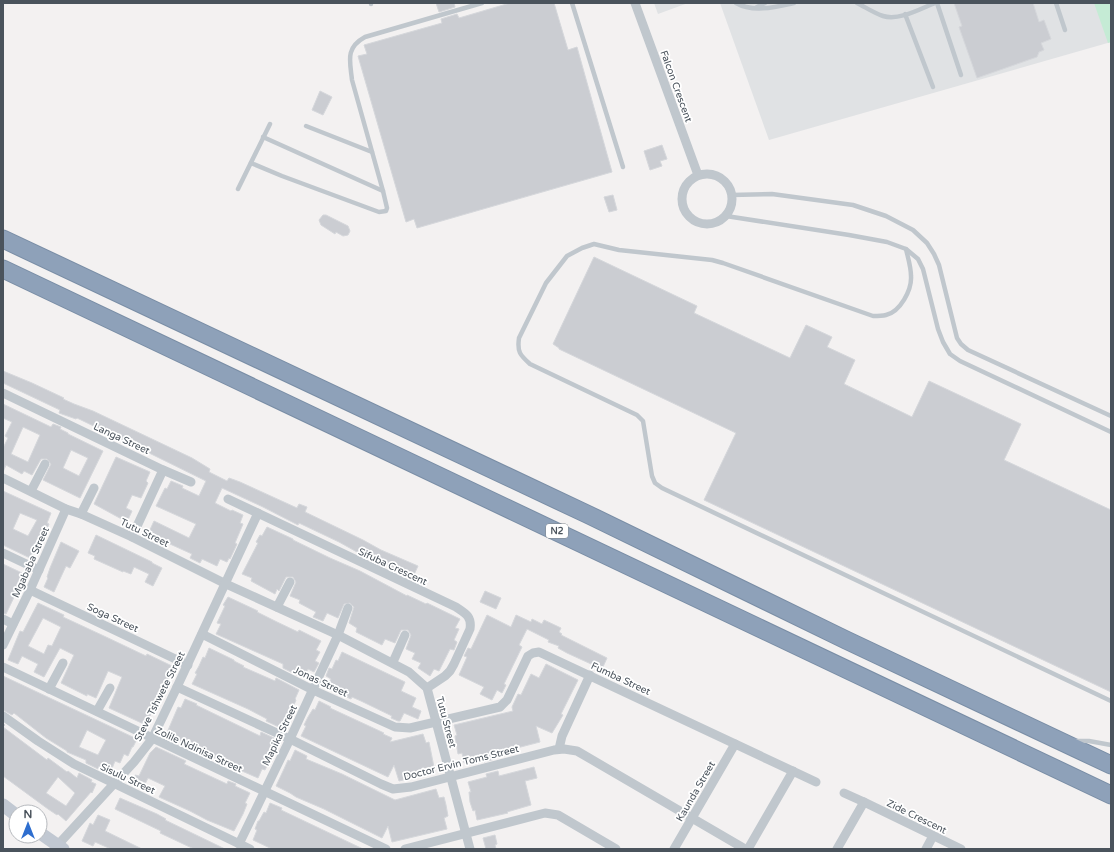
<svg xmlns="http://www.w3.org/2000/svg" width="1114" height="852" font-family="'Varela Round',sans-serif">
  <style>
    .airport { fill: #e0e2e4 }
    .green { fill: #c5ebd5 }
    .building { fill: #cbcdd2; stroke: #d5d7db; fill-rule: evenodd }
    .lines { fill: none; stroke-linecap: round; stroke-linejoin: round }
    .highway-casing { stroke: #798da5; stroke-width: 19 }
    .lane { stroke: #c0c7cd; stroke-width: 4.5 }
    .street { stroke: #c0c7cd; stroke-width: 9 }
    .secondary { stroke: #c1c8d2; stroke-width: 13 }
    .highway { stroke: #8ea1b9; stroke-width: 17 }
    .labels { text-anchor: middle; stroke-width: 3.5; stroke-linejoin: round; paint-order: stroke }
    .shield { fill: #fff; stroke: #80878d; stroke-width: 1 }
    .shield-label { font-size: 9px; font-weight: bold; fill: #4a535c }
    .street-label { font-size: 10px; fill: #4a535c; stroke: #fff }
  </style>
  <rect width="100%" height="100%" fill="#f3f1f1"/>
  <g class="airport">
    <path d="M 654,3 L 688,3 L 658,14 Z"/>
    <path d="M 720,3 L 1111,3 L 1111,42 L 769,140 Z"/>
  </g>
  <path class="green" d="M 1094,3 L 1111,3 L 1111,42 L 1108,43 Z"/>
  <g class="building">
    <path d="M 436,3 L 454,3 L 455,7 L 439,12 Z"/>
    <path d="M 510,3 L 554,3 L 568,50 L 577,47 L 612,172 L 417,228 L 414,219 L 406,222 L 358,56 L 367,54 L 364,45 L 442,23 L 441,19 L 457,14 L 459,18 Z"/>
    <path d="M 954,3 L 1033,3 L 1039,22 L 1044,20 L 1051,39 L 1041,43 L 1044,50 L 1039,52 L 1037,57 L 977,78 L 959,27 L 962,26 Z"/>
    <path d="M 320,91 L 332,97 L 323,115 L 312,110 Z"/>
    <path d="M 662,145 L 667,159 L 660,161 L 662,166 L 650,170 L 644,151 Z"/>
    <path d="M 613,195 L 617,210 L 609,212 L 604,197 Z"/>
    <path d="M 323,215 L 326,215 L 348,226 L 350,231 L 348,235 L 343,236 L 336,232 L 335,234 L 321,225 L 319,220 Z"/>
    <path d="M 594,257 L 697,306 L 694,313 L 790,358 L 806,325 L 832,337 L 827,347 L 855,360 L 844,384 L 912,417 L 929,381 L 1021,424 L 1004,460 L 1111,510 L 1111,692 L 704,500 L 736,433 L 559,349 L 559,348 L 553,344 Z"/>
    <path d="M 3,371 L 32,383 L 64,398 L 63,399 L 74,404 L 93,411 L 192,458 L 210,469 L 209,472 L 227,481 L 229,478 L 240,482 L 297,508 L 299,504 L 307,507 L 305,512 L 363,540 L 381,550 L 418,566 L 413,577 L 366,557 L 339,542 L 299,523 L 298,525 L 263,507 L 222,488 L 215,503 L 231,511 L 232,510 L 243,515 L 240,523 L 243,524 L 235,543 L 237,544 L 230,559 L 229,558 L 227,562 L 220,559 L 217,566 L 202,559 L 200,563 L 190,558 L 192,554 L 148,534 L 154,521 L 189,538 L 196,524 L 156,506 L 165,488 L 167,489 L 171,481 L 183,486 L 182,488 L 199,496 L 206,481 L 141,449 L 140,450 L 133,446 L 133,445 L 77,418 L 76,419 L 59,413 L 60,410 L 3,383 Z"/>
    <path d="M 3,404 L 51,427 L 53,424 L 61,427 L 60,429 L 68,433 L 68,434 L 103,451 L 80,498 L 43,480 L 51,464 L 47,459 L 41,459 L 32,475 L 24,471 L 22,474 L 6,465 L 3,472 L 3,448 L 8,438 L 5,436 L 12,422 L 3,418 ZM 23,427 L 40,435 L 28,462 L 11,454 ZM 71,450 L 88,458 L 79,476 L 63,468 Z"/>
    <path d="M 116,457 L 150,472 L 146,481 L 148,483 L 141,498 L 132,495 L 126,508 L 132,511 L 127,522 L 94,504 Z"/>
    <path d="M 3,491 L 51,513 L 47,523 L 49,524 L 46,531 L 37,550 L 35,548 L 30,558 L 3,545 ZM 20,513 L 37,520 L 28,536 L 13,529 Z"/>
    <path d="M 267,527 L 293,539 L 293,540 L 330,558 L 360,571 L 407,596 L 407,595 L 426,604 L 427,603 L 460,619 L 455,628 L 459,629 L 454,640 L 457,642 L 454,650 L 450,649 L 439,671 L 434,669 L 430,676 L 418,668 L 421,663 L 412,659 L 415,653 L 406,649 L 411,635 L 408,630 L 401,630 L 395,643 L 385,639 L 382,645 L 356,632 L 357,628 L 349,623 L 354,607 L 350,603 L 344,604 L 338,618 L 327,613 L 323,621 L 313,617 L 316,612 L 299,603 L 300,600 L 290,596 L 296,582 L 293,577 L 286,577 L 279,591 L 277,589 L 275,594 L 251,581 L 252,578 L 242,574 L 258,543 L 256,542 L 260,535 L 262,536 Z"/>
    <path d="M 96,535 L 152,562 L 152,563 L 162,568 L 153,586 L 145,582 L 149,574 L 134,567 L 131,574 L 123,571 L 123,572 L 94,559 L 95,556 L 88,553 Z"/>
    <path d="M 61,542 L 79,551 L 70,568 L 66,566 L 54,592 L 44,587 L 48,578 L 47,577 L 50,568 Z"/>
    <path d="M 3,564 L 22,573 L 18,582 L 20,583 L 15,593 L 16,593 L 6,614 L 3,613 Z"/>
    <path d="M 485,591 L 501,598 L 496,609 L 480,602 Z"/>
    <path d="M 228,597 L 258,611 L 257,612 L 277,622 L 298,632 L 299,630 L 321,641 L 316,650 L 320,652 L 315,661 L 319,663 L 314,672 L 308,669 L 303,678 L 283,668 L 283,664 L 216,634 L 221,624 L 217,623 L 225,606 L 223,605 Z"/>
    <path d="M 38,603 L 64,615 L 63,617 L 106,637 L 146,656 L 147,654 L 172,666 L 167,676 L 169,678 L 166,688 L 156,706 L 155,705 L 146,725 L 109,708 L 122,677 L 108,671 L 96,698 L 87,694 L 87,696 L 61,683 L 74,655 L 60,648 L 44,677 L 34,672 L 38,664 L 22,656 L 18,664 L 8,660 L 20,631 L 23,632 ZM 43,618 L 61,627 L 52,646 L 48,645 L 44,654 L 28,646 Z"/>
    <path d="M 487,615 L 511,627 L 516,615 L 531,622 L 532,619 L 542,624 L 544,620 L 561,628 L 559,632 L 562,634 L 561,635 L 607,658 L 602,669 L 567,653 L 558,648 L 559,646 L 548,642 L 549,640 L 527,629 L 519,645 L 522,647 L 504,684 L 506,685 L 502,693 L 497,690 L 492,700 L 480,694 L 484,687 L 459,675 L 467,657 L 464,656 L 468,648 L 471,649 Z"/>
    <path d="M 209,648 L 234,660 L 234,661 L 244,666 L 243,667 L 275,681 L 276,678 L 278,679 L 299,690 L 295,699 L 296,700 L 292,710 L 293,710 L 289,718 L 287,717 L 283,728 L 281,728 L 266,721 L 267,719 L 248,709 L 192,684 L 197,674 L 195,673 L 199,666 L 203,657 L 205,658 Z"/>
    <path d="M 342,652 L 405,682 L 401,691 L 416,698 L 412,707 L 421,711 L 418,719 L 404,713 L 400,721 L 398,721 L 391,718 L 392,716 L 361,701 L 352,697 L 351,699 L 327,688 L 331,679 L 326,676 L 329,668 L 332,669 L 336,660 L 338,661 Z"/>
    <path d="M 546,664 L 578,680 L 561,714 L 563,715 L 552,733 L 536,726 L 540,742 L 494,754 L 495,759 L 484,762 L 483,758 L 464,763 L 462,753 L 458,754 L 455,736 L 457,735 L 454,725 L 513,711 L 512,707 L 518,694 L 521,695 L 531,674 L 539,678 Z"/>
    <path d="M 3,676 L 137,739 L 133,747 L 132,747 L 128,756 L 124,754 L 120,763 L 115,761 L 111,771 L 99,766 L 98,769 L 86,763 L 86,760 L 67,752 L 67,751 L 46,738 L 14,713 L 12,715 L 3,710 ZM 87,730 L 106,740 L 98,755 L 79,747 Z"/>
    <path d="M 185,699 L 197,704 L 196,705 L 260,736 L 261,732 L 276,739 L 271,751 L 272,752 L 267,761 L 269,762 L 265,770 L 262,769 L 258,778 L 242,771 L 241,774 L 233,770 L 234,767 L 223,762 L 193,748 L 191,750 L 184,746 L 185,743 L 166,735 L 178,707 L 181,708 Z"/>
    <path d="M 319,701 L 331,707 L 330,708 L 384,733 L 383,734 L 392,738 L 390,742 L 423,734 L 426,743 L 429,742 L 435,772 L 399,781 L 394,765 L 388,777 L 301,736 L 306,726 L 304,725 L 308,717 L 313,709 L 315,710 Z"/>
    <path d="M 3,723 L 5,725 L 3,727 L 47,760 L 48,758 L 67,772 L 68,771 L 77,778 L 79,773 L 92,780 L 91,782 L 96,784 L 92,793 L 91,792 L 66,821 L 58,814 L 57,815 L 48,809 L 3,776 ZM 58,777 L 75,793 L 66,806 L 46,793 Z"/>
    <path d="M 156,747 L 186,761 L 184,764 L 227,784 L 228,781 L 236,784 L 235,786 L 250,793 L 245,803 L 247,804 L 243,814 L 234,831 L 207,820 L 190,811 L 159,797 L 165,786 L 148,778 L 143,788 L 131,783 L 135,775 L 139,776 L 150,753 Z"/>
    <path d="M 295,750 L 307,756 L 306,759 L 342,774 L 395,800 L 436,789 L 439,798 L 444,797 L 446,805 L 448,816 L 444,818 L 447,829 L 392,842 L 388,826 L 382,838 L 324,809 L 296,797 L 290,793 L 276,786 L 284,769 L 288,760 L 290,761 Z"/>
    <path d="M 534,767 L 537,778 L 525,781 L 531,805 L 507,812 L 508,813 L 477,820 L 475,810 L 473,811 L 470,802 L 469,792 L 471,792 L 468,782 L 487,777 L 486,774 L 498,771 L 499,776 Z"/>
    <path d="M 120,798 L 157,814 L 166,819 L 165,820 L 225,849 L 194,849 L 160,833 L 161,831 L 115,809 Z"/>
    <path d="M 270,803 L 282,808 L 281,810 L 363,849 L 272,849 L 253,840 L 257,830 L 255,829 L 258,821 L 259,821 L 264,812 L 266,813 Z"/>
    <path d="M 98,815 L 110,820 L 105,831 L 142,849 L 111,849 L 95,842 L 93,846 L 82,841 L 90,823 L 93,825 Z"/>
    <path d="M 495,835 L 497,844 L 495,845 L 496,849 L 486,849 L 483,838 Z"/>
  </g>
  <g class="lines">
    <defs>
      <g id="highway">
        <path d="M 3,239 L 589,515 L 846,640 L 1111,765"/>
        <path d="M 3,269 L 1111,795"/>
      </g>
    </defs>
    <use href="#highway" class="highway-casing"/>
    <g class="lane">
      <path d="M 572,3 L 623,167"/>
      <path d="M 736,3 C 753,13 776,7 794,3"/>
      <path d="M 857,3 C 865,7 874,13 883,16 C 899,21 920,9 935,3"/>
      <path d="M 937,3 L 961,75"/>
      <path d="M 1056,3 L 1065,30"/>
      <path d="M 371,4 L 371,3"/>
      <path d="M 757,7 L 765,3"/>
      <path d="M 905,14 L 933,87"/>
      <path d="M 306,126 L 372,152"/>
      <path d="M 263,137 L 383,191"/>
      <path d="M 251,163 L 282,176 L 379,212 L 386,211 L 387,208 L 383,191 L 352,80 C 350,61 345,48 365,37 L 482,3"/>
      <path d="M 238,189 L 270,124"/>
      <path d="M 731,195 L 772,194 L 853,205 L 886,216 L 913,230 L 927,243 L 934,254 L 939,265 L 957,338 L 961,344 L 968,350 L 1111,416"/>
      <path d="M 726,216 L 849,235 L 887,242 L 906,249 L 918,259 L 923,269 L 938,329 L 943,342 L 950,354 L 960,361 L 1111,432"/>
      <path d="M 906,249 C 908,258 911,267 911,276 C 912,290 900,312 886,315 C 882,316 877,316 873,316 L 723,263 L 712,260 L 619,250 L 594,244 L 582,248 L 567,256 L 546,283 L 519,338 C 517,352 520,355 530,364 L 637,415 L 643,421 L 652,476 L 655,483 L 662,488 L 1111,701"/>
      <path d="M 1074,741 L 1089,741 L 1111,745"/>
    </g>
    <g class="street">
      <path d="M 635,3 L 698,175"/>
      <circle cx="707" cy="199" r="25"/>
      <path d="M 3,393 L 163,470 L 132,537"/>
      <path d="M 163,470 L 191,482"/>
      <path d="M 3,478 L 66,509 L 81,514 L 132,537 L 226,584 L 338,635 L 409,672 L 427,688 L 470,849"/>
      <path d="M 31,491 L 45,464"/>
      <path d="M 228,499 L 456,607 C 465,613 472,616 470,629 L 454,664 L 450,671 L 445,676 L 427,688"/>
      <path d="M 81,514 L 94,488"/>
      <path d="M 3,553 L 39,570"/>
      <path d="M 30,590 L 188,665"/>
      <path d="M 277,607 L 290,582"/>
      <path d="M 3,619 L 13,624"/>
      <path d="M 202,634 L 313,690 L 395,727 L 410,728 L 500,707 L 507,700 L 528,656 L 533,653 L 539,652 L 816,782"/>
      <path d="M 3,645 L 30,590 L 66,509"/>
      <path d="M 393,662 L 405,635"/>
      <path d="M 3,667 L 386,849"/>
      <path d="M 177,687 L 290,739 L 381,784 L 393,789 L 411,787 L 554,750 L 564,749 L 577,751 L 745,849"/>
      <path d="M 49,689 L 63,663"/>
      <path d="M 97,711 L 110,688"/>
      <path d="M 3,716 L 38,741 L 74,764 L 250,849"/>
      <path d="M 559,749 L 562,736 L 590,675"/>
      <path d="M 844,793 L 864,802"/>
      <path d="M 239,844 L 290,739 L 338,635 L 348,608"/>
      <path d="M 54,849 L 134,762 L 152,739 L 177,687 L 258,513"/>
      <path d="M 405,849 L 545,813 L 558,815 L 616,849"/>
      <path d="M 674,849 L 735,744"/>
      <path d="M 748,849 L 793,771"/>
      <path d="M 837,849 L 864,802 L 961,849"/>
      <path d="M 926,849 L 933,836"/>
    </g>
    <g class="secondary">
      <path d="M 3,805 L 16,815"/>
      <path d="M 40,833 L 63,849"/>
    </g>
    <use href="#highway" class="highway"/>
  </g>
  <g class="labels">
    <rect class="shield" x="546" y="524" width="22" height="14" rx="3"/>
    <g class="shield-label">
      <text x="557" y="534">N2</text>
    </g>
    <g class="street-label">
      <text transform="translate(677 86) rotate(70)" y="4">Falcon Crescent</text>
      <text transform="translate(122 438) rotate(25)" y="4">Langa Street</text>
      <text transform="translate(145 532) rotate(26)" y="4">Tutu Street</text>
      <text transform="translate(30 562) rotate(-66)" y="4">Mgababa Street</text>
      <text transform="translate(393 566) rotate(25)" y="4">Sifuba Crescent</text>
      <text transform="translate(113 617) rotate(25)" y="4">Soga Street</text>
      <text transform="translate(621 678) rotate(25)" y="4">Fumba Street</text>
      <text transform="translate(321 681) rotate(25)" y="4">Jonas Street</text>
      <text transform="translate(159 696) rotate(-63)" y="4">Steve Tshwete Street</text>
      <text transform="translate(447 722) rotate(75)" y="4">Tutu Street</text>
      <text transform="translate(279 735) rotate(-64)" y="4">Mapika Street</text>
      <text transform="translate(199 749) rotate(25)" y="4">Zolile Ndinisa Street</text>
      <text transform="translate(461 762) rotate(-14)" y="4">Doctor Ervin Toms Street</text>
      <text transform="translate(128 778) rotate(25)" y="4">Sisulu Street</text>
      <text transform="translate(695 791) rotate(-60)" y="4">Kaunda Street</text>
      <text transform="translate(917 816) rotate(26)" y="4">Zide Crescent</text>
    </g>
  </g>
  <rect width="1114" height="852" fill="none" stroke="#4a535c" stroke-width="8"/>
  <g transform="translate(28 824)"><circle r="19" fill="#ffffff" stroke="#b7babe"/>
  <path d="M0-3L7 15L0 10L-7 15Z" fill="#2e6ecf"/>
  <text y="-6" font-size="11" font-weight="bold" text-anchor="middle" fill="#4a535c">N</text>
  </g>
</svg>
